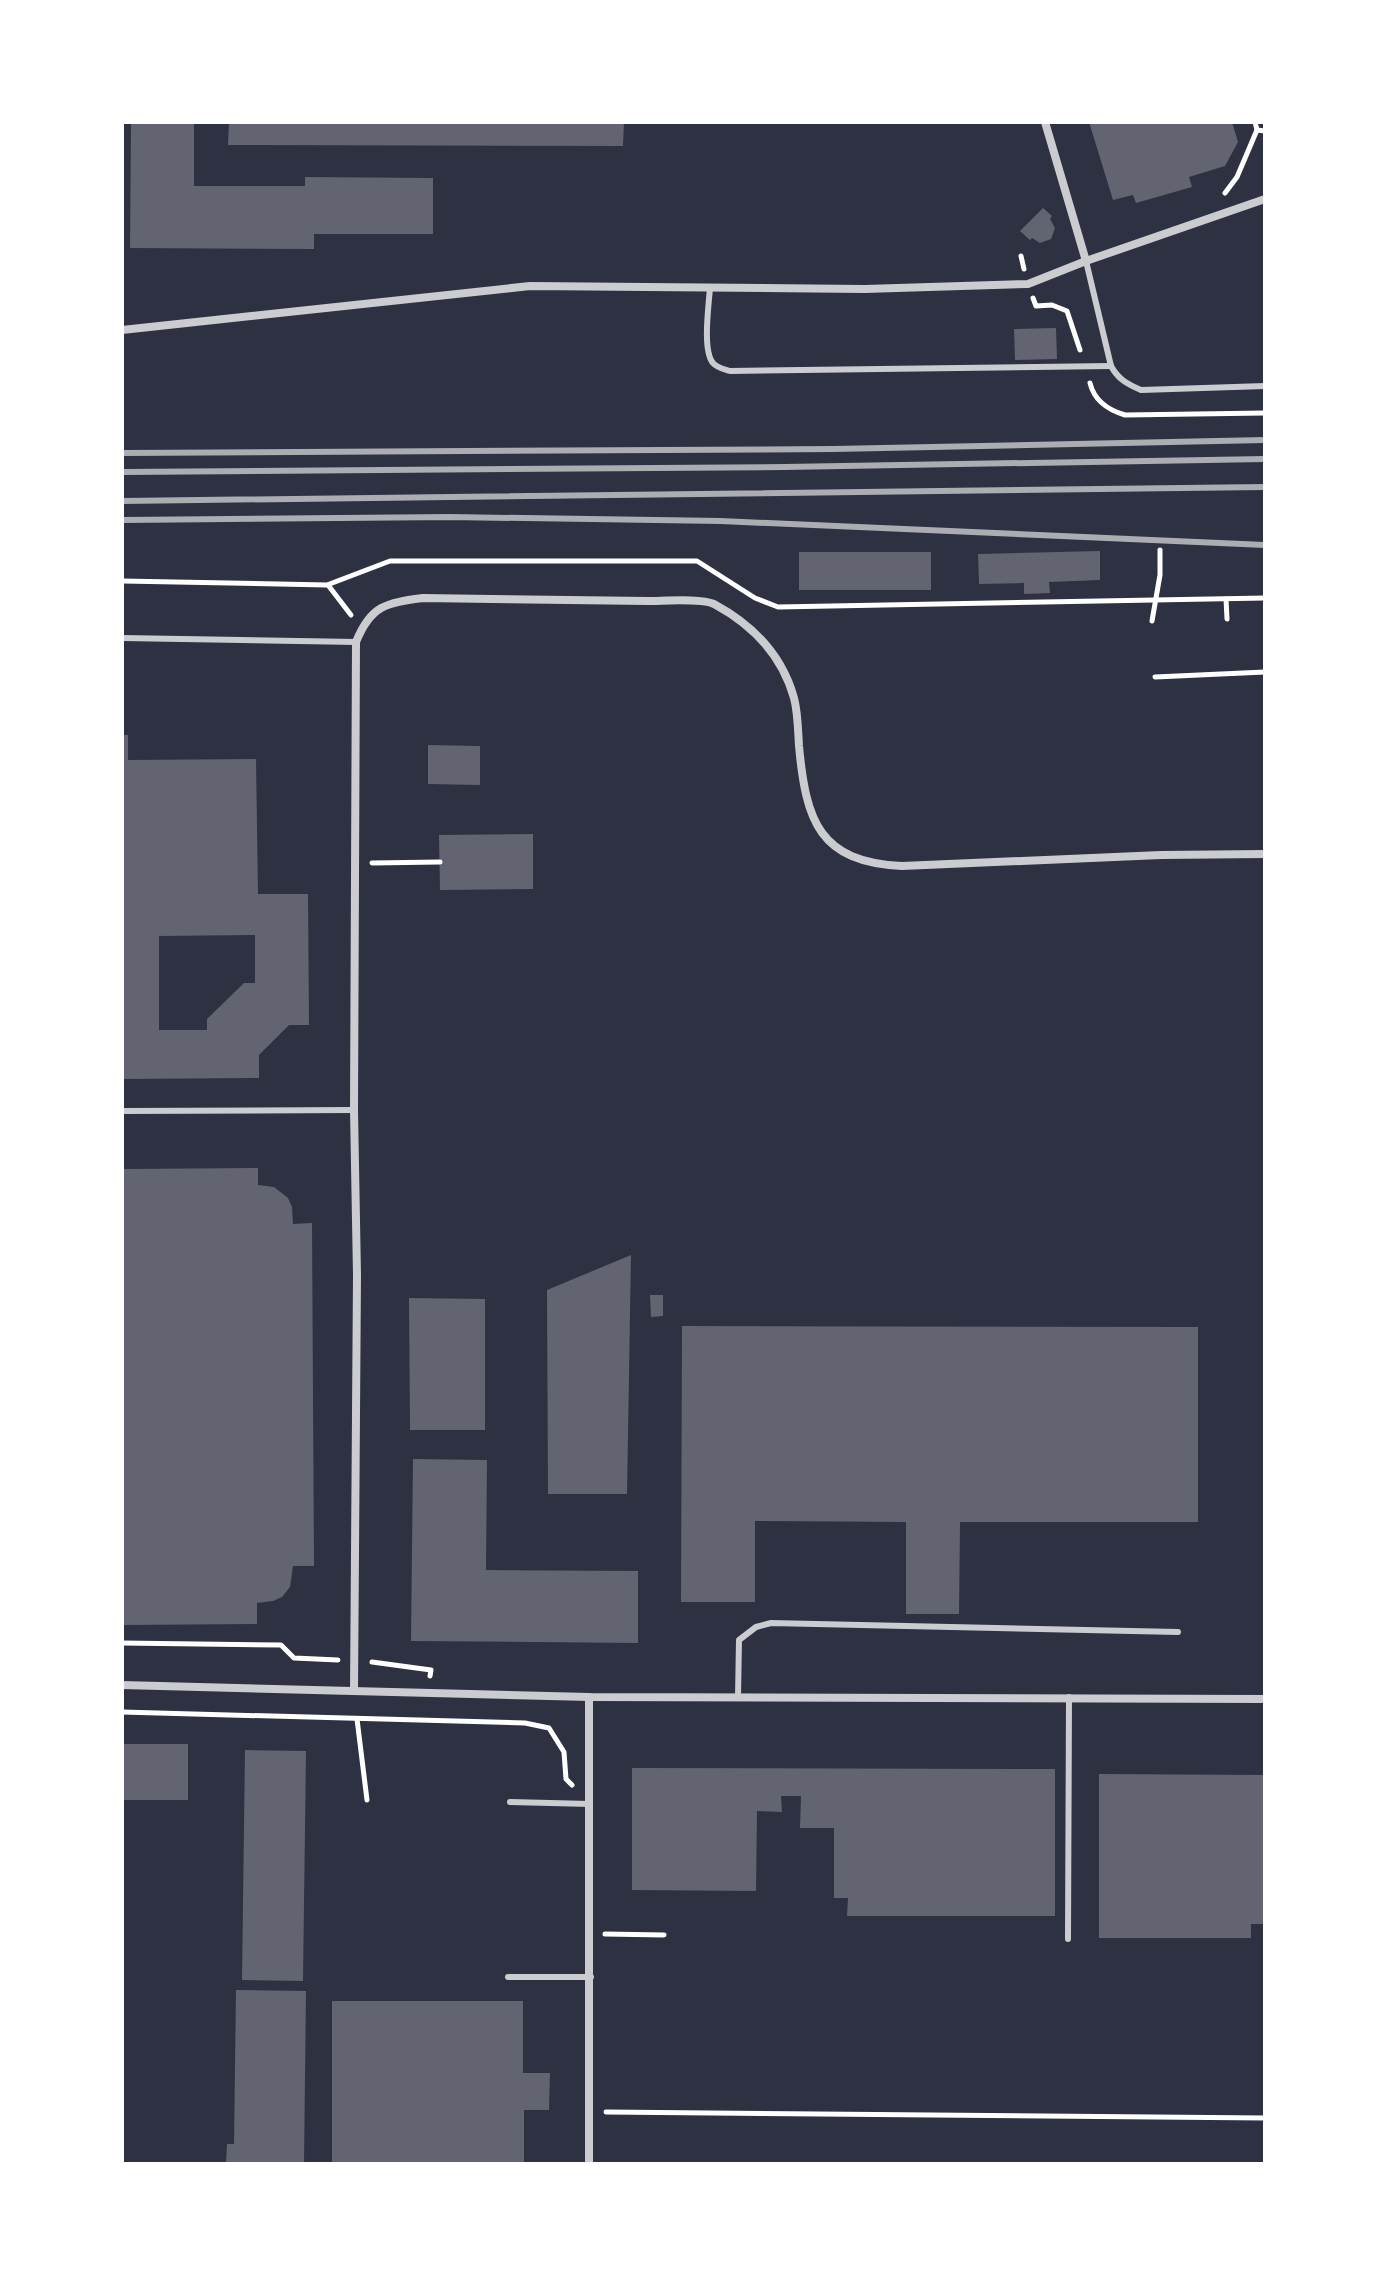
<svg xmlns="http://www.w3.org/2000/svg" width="1387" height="2286" font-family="Roboto,sans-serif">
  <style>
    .building { fill: #626471; fill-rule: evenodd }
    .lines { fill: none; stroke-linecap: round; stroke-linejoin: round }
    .path { stroke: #fff; stroke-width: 5 }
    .service { stroke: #caccd0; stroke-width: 6 }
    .minor { stroke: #caccd0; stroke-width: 8 }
    .rail { stroke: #abadb3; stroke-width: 6 }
  </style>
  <rect width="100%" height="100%" fill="#2d3142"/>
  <g class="building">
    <path d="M 131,122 L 194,122 L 194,186 L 305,186 L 305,177 L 433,178 L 433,234 L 314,234 L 314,249 L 130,248 Z"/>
    <path d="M 229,122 L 624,122 L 623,146 L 228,145 Z"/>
    <path d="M 1089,122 L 1232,122 L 1238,142 L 1225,166 L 1189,177 L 1192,187 L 1136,203 L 1133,195 L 1113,200 Z"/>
    <path d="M 1043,208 L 1052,216 L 1050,219 L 1055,228 L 1051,239 L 1040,243 L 1032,238 L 1030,240 L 1020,231 Z"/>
    <path d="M 1056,328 L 1057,359 L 1015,360 L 1014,329 Z"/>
    <path d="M 1100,551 L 1100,580 L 1049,582 L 1050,593 L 1024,594 L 1024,583 L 979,584 L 978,554 Z"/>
    <rect x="799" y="552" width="132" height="38"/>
    <path d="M 122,735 L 128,735 L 128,760 L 256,759 L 258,894 L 308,894 L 309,1025 L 289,1025 L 259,1055 L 259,1078 L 123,1079 ZM 255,935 L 255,983 L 244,983 L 207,1019 L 207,1030 L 159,1030 L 159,936 Z"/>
    <path d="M 428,745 L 480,746 L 480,785 L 428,784 Z"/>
    <path d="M 533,834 L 533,889 L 440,890 L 439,835 Z"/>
    <path d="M 258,1168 L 258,1185 L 274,1187 L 288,1198 L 292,1207 L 293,1224 L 312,1223 L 314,1566 L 293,1566 L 290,1587 L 282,1597 L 273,1601 L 257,1603 L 257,1624 L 122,1625 L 122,1169 Z"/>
    <path d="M 631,1255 L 627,1494 L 548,1494 L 547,1290 Z"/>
    <path d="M 650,1295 L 663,1295 L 663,1316 L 651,1317 Z"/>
    <path d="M 409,1298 L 485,1299 L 485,1430 L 410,1430 Z"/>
    <path d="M 682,1326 L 1198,1327 L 1198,1522 L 960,1522 L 959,1614 L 906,1614 L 906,1522 L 755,1521 L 755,1602 L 681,1602 Z"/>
    <path d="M 413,1459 L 487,1460 L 486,1570 L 638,1571 L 638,1643 L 411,1641 Z"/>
    <rect x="122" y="1744" width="66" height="56"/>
    <path d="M 245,1750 L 306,1751 L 303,1981 L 242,1980 Z"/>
    <path d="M 632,1768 L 1055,1769 L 1055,1916 L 847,1916 L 848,1898 L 834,1898 L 834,1828 L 800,1828 L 801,1796 L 781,1796 L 782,1812 L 757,1811 L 756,1891 L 632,1890 Z"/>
    <path d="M 1099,1774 L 1265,1775 L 1265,1924 L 1251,1924 L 1251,1938 L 1099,1938 Z"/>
    <path d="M 236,1990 L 306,1991 L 304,2164 L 226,2164 L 227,2144 L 234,2144 Z"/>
    <path d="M 332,2001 L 523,2001 L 523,2073 L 550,2073 L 549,2110 L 524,2110 L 524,2164 L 332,2164 Z"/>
  </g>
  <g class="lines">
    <g class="path">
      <path d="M 1255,122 L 1257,130"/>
      <path d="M 1225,193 L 1237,177 L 1257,130 L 1265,131"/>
      <path d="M 1021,256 L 1024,269"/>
      <path d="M 1033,298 L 1036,306 L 1052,305 L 1067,311 L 1080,350"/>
      <path d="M 1090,383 C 1094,400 1108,410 1125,415 L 1265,413"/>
      <path d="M 122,581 L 327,585 L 390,561 L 697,561 L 755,598 L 778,607 L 1265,598"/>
      <path d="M 328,585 L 351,615"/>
      <path d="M 1226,599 L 1227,619"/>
      <path d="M 1152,621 L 1160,575 L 1160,550"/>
      <path d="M 1155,677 L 1265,672"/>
      <path d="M 372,863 L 440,862"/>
      <path d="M 122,1643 L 281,1645 L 294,1658 L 338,1660"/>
      <path d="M 372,1662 L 431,1670 L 430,1676"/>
      <path d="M 122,1712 L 525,1723 L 549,1728 L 564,1752 L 566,1779 L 572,1785"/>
      <path d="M 357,1719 L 367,1800"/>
      <path d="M 605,1934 L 664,1935"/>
      <path d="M 606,2112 L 1265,2118"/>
    </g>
    <g class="service">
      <path d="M 1086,261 L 1111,366 C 1118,379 1127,384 1141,390 L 1265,386"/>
      <path d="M 710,287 C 709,304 702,350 713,363 C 717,368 724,369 730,371 L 1111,366"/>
      <path d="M 122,638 L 356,642"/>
      <path d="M 122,1111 L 354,1110"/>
      <path d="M 738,1697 L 739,1640 L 756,1627 L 771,1623 L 1178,1632"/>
      <path d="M 510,1802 L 590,1804"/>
      <path d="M 1068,1939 L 1069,1697"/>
      <path d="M 508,1977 L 591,1977"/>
    </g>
    <g class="minor">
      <path d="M 1045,122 L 1086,261"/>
      <path d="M 122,330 L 530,286 L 865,289 L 1028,284 L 1086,261 L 1265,199"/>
      <path d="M 122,1685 L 589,1697 L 1265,1699"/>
      <path d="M 354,1691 L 357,1275 L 354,1110 L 356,642 C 371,605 386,603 423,598 C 498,599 573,600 648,601 C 664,601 701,598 714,604 C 753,625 782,655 794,698 C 798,713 798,731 799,746 C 806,821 819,862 902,866 L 1161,855 L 1265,854"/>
      <path d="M 589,1697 L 589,2164"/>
    </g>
    <g class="rail">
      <path d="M 122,453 L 834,449 L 1265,440"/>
      <path d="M 122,472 L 784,467 L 1265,459"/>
      <path d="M 122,501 L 1265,487"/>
      <path d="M 122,520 L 450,517 L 721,521 L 1265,545"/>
    </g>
  </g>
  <rect width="1387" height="2286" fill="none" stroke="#ffffff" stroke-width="248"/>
</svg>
